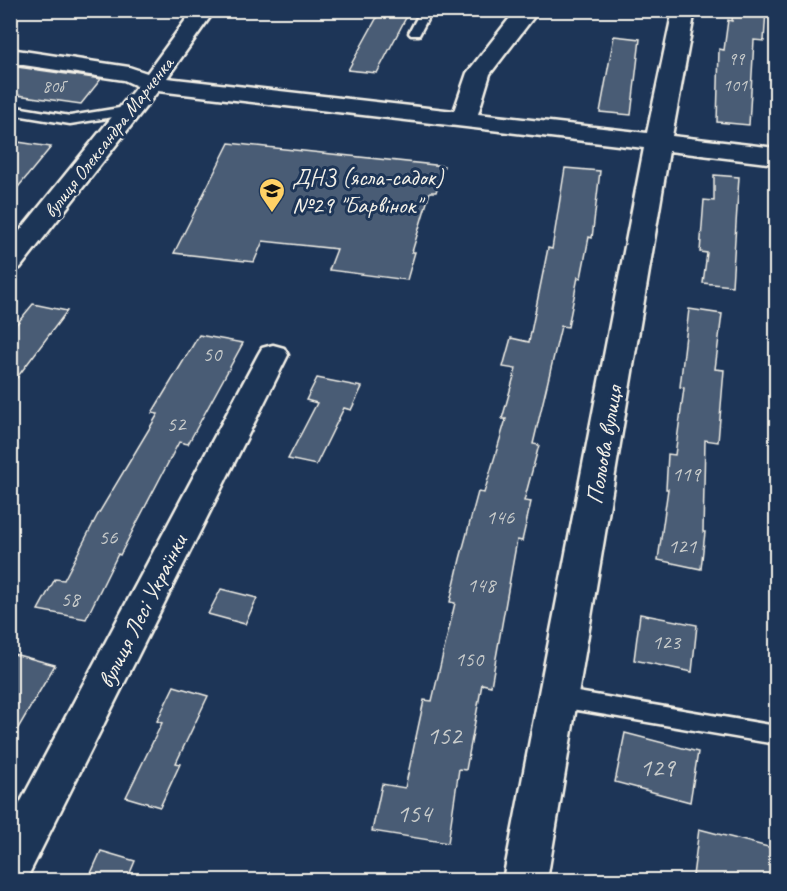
<svg xmlns="http://www.w3.org/2000/svg" width="787" height="891" font-family="Caveat,sans-serif">
  <style>
    .building { fill: #485b74; stroke: #f4f1e8; stroke-width: 1.5 }
    .lines { fill: none; stroke-linecap: round; stroke-linejoin: round }
    .service-casing { stroke: #f4f1e8; stroke-width: 5 }
    .minor-casing { stroke: #f4f1e8; stroke-width: 5 }
    .service { fill: #1d3557; fill-rule: evenodd }
    .minor { fill: #1d3557; fill-rule: evenodd }
    .labels { text-anchor: middle; stroke-width: 6; stroke-linejoin: round; paint-order: stroke }
    .far-number-label { font-size: 18px; fill: #c9cccb }
    .far-street-label { font-size: 20px; fill: #f4f1e8; stroke: #1d3557 }
    .number-label { font-size: 21px; fill: #c9cccb }
    .poi-label { font-size: 24px; fill: #f4f1e8; stroke: #1d3557; text-anchor: start }
    .street-label { font-size: 24px; fill: #f4f1e8; stroke: #1d3557 }
    .near-number-label { font-size: 26px; fill: #c9cccb }
  </style>
  <rect width="100%" height="100%" fill="#1d3557"/>
  <filter id="ink" filterUnits="userSpaceOnUse"><feTurbulence type="fractalNoise" baseFrequency=".0167" numOctaves="2"/><feDisplacementMap in="SourceGraphic" scale="12" xChannelSelector="R" yChannelSelector="G"/><feConvolveMatrix kernelMatrix="1 2 1 2 8 2 1 2 1" color-interpolation-filters="sRGB"/></filter>
  <g filter="url(#ink)">
    <g class="building">
      <path d="M 381,10 L 410,10 L 377,73 L 348,70 Z"/>
      <path d="M 733,10 L 766,10 L 764,41 L 754,40 L 749,125 L 717,122 L 719,49 L 724,50 L 728,20 L 732,21 Z"/>
      <path d="M 614,36 L 640,39 L 631,115 L 600,112 Z"/>
      <path d="M 10,66 L 46,71 L 101,79 L 81,104 L 10,94 Z"/>
      <path d="M 18,142 L 51,147 L 10,197 L 10,151 Z"/>
      <path d="M 229,143 L 444,166 L 436,192 L 430,192 L 412,252 L 415,252 L 407,280 L 329,270 L 337,249 L 263,241 L 254,262 L 174,253 Z"/>
      <path d="M 565,168 L 600,171 L 592,238 L 589,237 L 581,278 L 578,277 L 568,327 L 561,326 L 533,444 L 539,445 L 524,501 L 531,502 L 522,541 L 517,540 L 491,686 L 482,684 L 466,770 L 459,769 L 448,843 L 372,831 L 382,784 L 405,788 L 424,700 L 432,701 L 455,603 L 450,602 L 460,559 L 478,492 L 484,493 L 506,419 L 502,419 L 516,369 L 503,367 L 511,338 L 529,342 L 548,248 L 552,249 Z"/>
      <path d="M 714,175 L 739,177 L 732,286 L 703,283 L 707,253 L 700,252 L 704,200 L 714,201 Z"/>
      <path d="M 33,304 L 67,311 L 10,387 L 10,332 Z"/>
      <path d="M 689,309 L 722,314 L 715,369 L 724,370 L 718,442 L 705,440 L 703,532 L 705,532 L 701,569 L 658,560 L 668,489 L 666,489 L 668,454 L 675,455 L 684,388 L 680,387 Z"/>
      <path d="M 199,335 L 243,343 L 188,444 L 179,442 L 120,555 L 118,554 L 86,619 L 38,610 L 55,579 L 64,580 L 97,516 L 158,414 L 152,413 Z"/>
      <path d="M 317,378 L 362,387 L 351,410 L 344,408 L 316,465 L 288,459 L 317,403 L 306,400 Z"/>
      <path d="M 221,589 L 257,598 L 245,624 L 208,614 Z"/>
      <path d="M 640,614 L 697,625 L 692,672 L 634,660 Z"/>
      <path d="M 10,653 L 55,665 L 10,742 Z"/>
      <path d="M 174,686 L 208,696 L 176,763 L 180,764 L 160,807 L 126,797 L 162,723 L 157,721 Z"/>
      <path d="M 625,733 L 698,752 L 690,802 L 615,782 Z"/>
      <path d="M 699,829 L 772,848 L 770,880 L 708,880 L 693,876 Z"/>
      <path d="M 101,851 L 135,861 L 127,880 L 88,880 Z"/>
    </g>
    <g class="lines">
      <defs>
        <g id="service">
          <path d="M 421,10 L 432,10 L 419,35 L 411,35 L 409,33 Z"/>
          <path d="M 10,106 L 70,116 L 132,106 L 138,110 L 132,114 L 70,124 L 10,114 Z"/>
          <path d="M 560,689 L 776,726 L 776,744 L 560,707 L 553,704 L 550,698 L 553,692 Z"/>
        </g>
        <g id="minor">
          <path d="M 193,10 L 215,10 L 167,78 L 454,111 L 467,73 L 516,10 L 539,10 L 490,74 L 478,114 L 647,133 L 673,10 L 695,10 L 672,136 L 776,148 L 776,164 L 669,151 L 547,880 L 503,880 L 644,148 L 158,91 L 20,268 L 10,271 L 10,243 L 137,86 L 124,80 L 10,63 L 10,49 L 129,67 L 147,73 Z"/>
          <path d="M 273,345 L 284,348 L 288,355 L 26,880 L 10,880 L 10,822 L 258,355 L 262,348 Z"/>
        </g>
      </defs>
      <use href="#service" class="service-casing"/>
      <use href="#minor" class="minor-casing"/>
      <use href="#service" class="service"/>
      <use href="#minor" class="minor"/>
    </g>
  </g>
  <defs>
    <symbol id="school-pin" viewBox="-11 -11 22 30"><path d="M0 17L-7.5 6A9.5 9.5 0 1 1 7.5 6Z" fill="#ffd166" stroke="#1d3557"/><path d="M0-5L7-2L0 1L-7-2ZM-4 1L0 2.5L4 1V4Q0 6-4 4Z" fill="#111"/></symbol>
  </defs>
  <g fill-rule="evenodd">
    <use href="#school-pin" x="257" y="176" width="30" height="40"/>
  </g>
  <g class="labels">
    <g class="far-number-label">
      <text x="736" y="65">99</text>
      <text x="735" y="91">101</text>
      <text x="53" y="92">80б</text>
    </g>
    <g class="far-street-label">
      <text transform="translate(108 137) rotate(-52)" y="7">вулиця Олександра Марченка</text>
    </g>
    <g class="number-label">
      <text x="212" y="361">50</text>
      <text x="176" y="431">52</text>
      <text x="686" y="481">119</text>
      <text x="500" y="524">146</text>
      <text x="108" y="544">56</text>
      <text x="682" y="553">121</text>
      <text x="481" y="592">148</text>
      <text x="70" y="606">58</text>
      <text x="666" y="649">123</text>
      <text x="469" y="666">150</text>
    </g>
    <g class="poi-label">
      <text x="292" y="185">ДНЗ (ясла-садок)<tspan x="292" dy="28">№29 "Барвінок"</tspan></text>
    </g>
    <g class="street-label">
      <text transform="translate(604 445) rotate(-80)" y="8">Польова вулиця</text>
      <text transform="translate(142 611) rotate(-63)" y="8">вулиця Лесі Українки</text>
    </g>
    <g class="near-number-label">
      <text x="444" y="744">152</text>
      <text x="657" y="776">129</text>
      <text x="414" y="822">154</text>
    </g>
  </g>
  <rect width="787" height="891" fill="none" stroke="#1d3557" stroke-width="36"/>
  <rect x="18" y="18" width="751" height="855" fill="none" stroke="#f4f1e8" stroke-width="2" filter="url(#ink)"/>
</svg>
